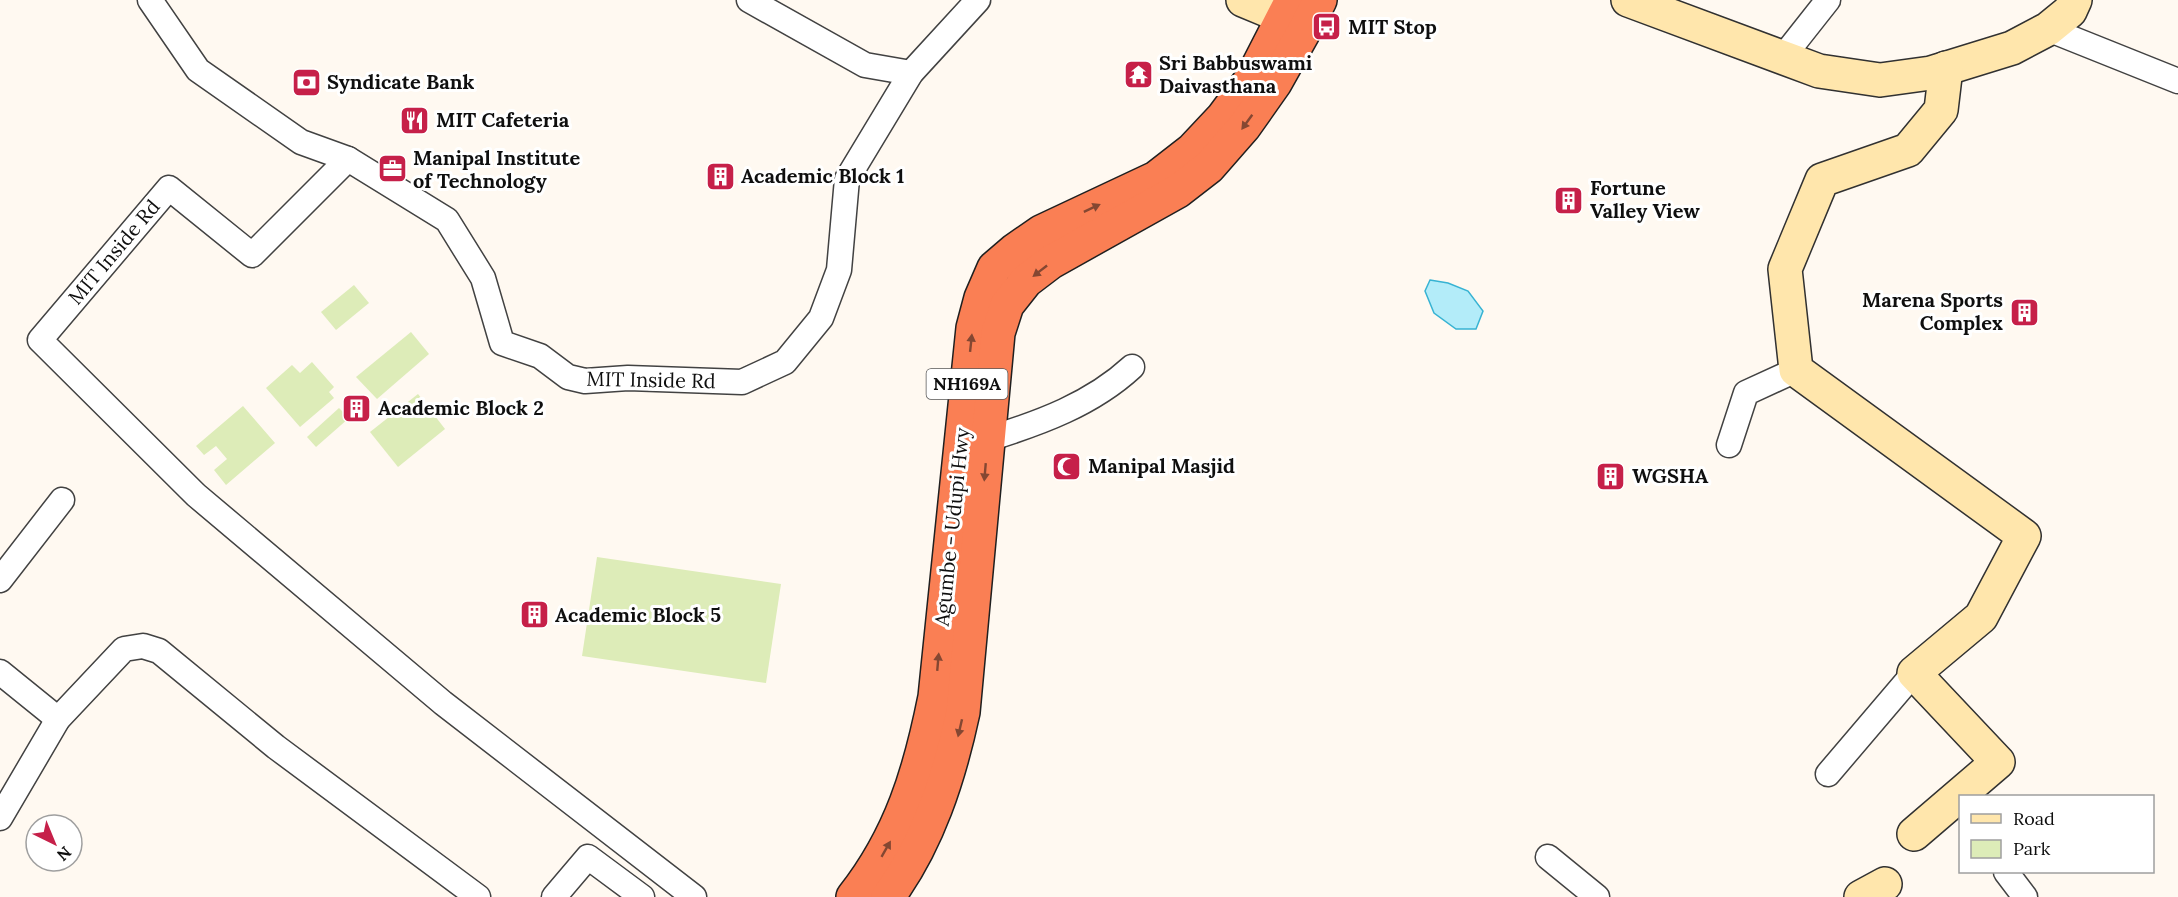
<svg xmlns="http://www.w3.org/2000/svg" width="2178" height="897" font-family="Lora,serif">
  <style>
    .green { fill: #ddecb8 }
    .water { fill: #b3ecf9; stroke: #37b3d3; stroke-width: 1.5 }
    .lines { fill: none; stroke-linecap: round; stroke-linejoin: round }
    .street-casing { stroke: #424242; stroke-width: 27 }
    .secondary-casing { stroke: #313131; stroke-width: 36 }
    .highway-casing { stroke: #202020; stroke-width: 36 }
    .street { stroke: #fff; stroke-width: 24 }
    .secondary { stroke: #ffe6ac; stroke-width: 33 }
    .highway { stroke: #fa7f54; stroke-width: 33 }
    .oneway { fill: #844732 }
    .labels { text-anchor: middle; stroke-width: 6; stroke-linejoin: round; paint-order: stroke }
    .shield { fill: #fff; stroke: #575757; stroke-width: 1.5 }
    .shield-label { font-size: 18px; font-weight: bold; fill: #0f0f0f }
    .poi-label { font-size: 20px; font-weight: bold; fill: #0f0f0f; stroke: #fff; text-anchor: start }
    .street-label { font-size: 20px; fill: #0f0f0f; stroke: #fff }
  </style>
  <rect width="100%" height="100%" fill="#fff9f1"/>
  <g class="green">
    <path d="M 354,285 L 369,303 L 336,330 L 321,312 Z"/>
    <path d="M 411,332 L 429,354 L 377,399 L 356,377 Z"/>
    <path d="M 312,362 L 334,387 L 329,392 L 334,398 L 300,427 L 266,388 L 292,365 L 300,373 Z"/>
    <path d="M 418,394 L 445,429 L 398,467 L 370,432 Z"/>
    <path d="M 243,406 L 275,443 L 226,485 L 214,470 L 227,459 L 216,446 L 204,455 L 196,446 Z"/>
    <path d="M 339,408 L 349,418 L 316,447 L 307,437 Z"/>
    <path d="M 597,557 L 781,584 L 766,683 L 582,656 Z"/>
  </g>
  <path class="water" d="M 1430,280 L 1448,283 L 1468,291 L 1483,311 L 1476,329 L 1456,329 L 1434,313 L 1425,291 Z"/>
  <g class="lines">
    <defs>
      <g id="street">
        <path d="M 150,0 L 198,70 L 301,142 L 348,159"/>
        <path d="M 749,0 L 865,65 L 911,73"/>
        <path d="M 2048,29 L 2178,81"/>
        <path d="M 1783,57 L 1828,0"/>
        <path d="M 988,439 C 1040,423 1092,404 1132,367"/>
        <path d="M 1729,445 L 1746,393 L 1796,370"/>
        <path d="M 0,580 L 62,500"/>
        <path d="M 0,672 L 58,719"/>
        <path d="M 1828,774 L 1914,673"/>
        <path d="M 0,818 L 58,719 L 124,649 L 143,646 L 159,651 L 276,747 L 478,897"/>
        <path d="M 1548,857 L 1597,897"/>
        <path d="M 2006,872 L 2025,897"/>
        <path d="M 554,897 L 588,857 L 642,897"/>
        <path d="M 694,897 L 443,703 L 196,495 L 40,340 L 169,188 L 252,255 L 348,159 L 447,220 L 483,278 L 502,343 L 540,356 L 568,377 L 585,381 L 628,378 L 742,382 L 785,362 L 821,318 L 839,270 L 847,179 L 911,73 L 978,0"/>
      </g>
      <g id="secondary">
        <path d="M 1243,0 L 1284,17"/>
        <path d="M 1628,0 L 1819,71 L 1880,80 L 1931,73 L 2012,48 L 2048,29 L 2070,11 L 2075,0"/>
        <path d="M 1914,834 L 1998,762 L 1914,673 L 1981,617 L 2024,536 L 1796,370 L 1785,269 L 1822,180 L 1908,150 L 1941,110 L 1946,68"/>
        <path d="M 1861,897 L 1885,884"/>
      </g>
      <g id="highway">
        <path d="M 853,897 C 901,836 920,772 935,697 L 973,328 L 981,298 L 994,268 L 1015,250 L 1041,232 L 1156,178 L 1192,150 L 1223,117 L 1252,78 L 1292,0"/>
        <path d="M 888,897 C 928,843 949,777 963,712 L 998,333 L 1007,305 L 1026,281 L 1051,262 L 1178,191 L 1209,167 L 1244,127 L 1275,83 L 1307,26 L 1320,0"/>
      </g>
    </defs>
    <use href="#street" class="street-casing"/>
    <use href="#secondary" class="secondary-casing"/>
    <use href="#highway" class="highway-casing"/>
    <use href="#street" class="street"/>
    <use href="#secondary" class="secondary"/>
    <use href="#highway" class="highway"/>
  </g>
  <defs><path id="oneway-solid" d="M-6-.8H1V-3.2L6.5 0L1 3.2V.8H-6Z" transform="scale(1.5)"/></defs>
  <g class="oneway">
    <use href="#oneway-solid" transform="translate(1247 122) rotate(126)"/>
    <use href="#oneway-solid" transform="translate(1092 208) rotate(-25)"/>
    <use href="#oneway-solid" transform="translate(1040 271) rotate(142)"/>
    <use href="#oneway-solid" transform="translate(971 343) rotate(-84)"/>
    <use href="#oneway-solid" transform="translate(985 472) rotate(95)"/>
    <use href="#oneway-solid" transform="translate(938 662) rotate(-85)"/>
    <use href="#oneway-solid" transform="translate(960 728) rotate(103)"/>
    <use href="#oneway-solid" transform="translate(886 849) rotate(-60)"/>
  </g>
  <defs>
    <symbol id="bus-square" viewBox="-11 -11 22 22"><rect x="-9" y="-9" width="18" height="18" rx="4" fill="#c62049" stroke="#fff"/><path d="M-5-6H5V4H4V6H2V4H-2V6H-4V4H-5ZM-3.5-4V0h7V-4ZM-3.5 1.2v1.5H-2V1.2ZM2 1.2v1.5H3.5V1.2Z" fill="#fff"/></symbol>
    <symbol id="temple-square" viewBox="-11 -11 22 22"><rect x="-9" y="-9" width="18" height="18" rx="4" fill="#c62049" stroke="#fff"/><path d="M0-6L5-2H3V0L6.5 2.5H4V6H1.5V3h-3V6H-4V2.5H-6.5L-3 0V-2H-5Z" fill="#fff"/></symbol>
    <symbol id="bank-square" viewBox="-11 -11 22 22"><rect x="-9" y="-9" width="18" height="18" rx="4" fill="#c62049" stroke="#fff"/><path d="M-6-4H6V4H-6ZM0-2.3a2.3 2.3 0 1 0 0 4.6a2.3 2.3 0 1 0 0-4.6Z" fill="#fff"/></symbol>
    <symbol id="restaurant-square" viewBox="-11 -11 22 22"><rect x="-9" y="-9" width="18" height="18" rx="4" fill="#c62049" stroke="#fff"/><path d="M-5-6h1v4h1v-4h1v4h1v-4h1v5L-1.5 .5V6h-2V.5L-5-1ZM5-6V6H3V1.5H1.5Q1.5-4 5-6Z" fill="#fff"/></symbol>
    <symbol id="office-square" viewBox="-11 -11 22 22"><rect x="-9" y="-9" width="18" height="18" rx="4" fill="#c62049" stroke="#fff"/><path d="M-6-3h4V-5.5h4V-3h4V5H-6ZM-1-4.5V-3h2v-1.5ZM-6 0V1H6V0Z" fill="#fff"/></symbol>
    <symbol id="building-square" viewBox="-11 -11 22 22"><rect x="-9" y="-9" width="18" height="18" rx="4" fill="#c62049" stroke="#fff"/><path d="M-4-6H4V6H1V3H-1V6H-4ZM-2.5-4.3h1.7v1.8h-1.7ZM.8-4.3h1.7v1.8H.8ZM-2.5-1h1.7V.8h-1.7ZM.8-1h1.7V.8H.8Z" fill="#fff"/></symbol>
    <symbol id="mosque-square" viewBox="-11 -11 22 22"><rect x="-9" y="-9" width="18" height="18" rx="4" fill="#c62049" stroke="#fff"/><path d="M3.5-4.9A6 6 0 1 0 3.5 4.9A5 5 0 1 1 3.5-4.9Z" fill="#fff"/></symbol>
  </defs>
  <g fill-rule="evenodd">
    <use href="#bus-square" x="1310" y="10" width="33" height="33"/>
    <use href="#temple-square" x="1122" y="58" width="33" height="33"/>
    <use href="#bank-square" x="290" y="66" width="33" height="33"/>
    <use href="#restaurant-square" x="398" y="104" width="33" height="33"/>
    <use href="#office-square" x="376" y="152" width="33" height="33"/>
    <use href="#building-square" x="704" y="160" width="33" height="33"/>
    <use href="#building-square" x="1552" y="184" width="33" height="33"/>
    <use href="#building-square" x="2008" y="296" width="33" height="33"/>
    <use href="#building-square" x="340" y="392" width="33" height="33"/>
    <use href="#mosque-square" x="1050" y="450" width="33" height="33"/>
    <use href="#building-square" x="1594" y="460" width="33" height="33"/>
    <use href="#building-square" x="518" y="598" width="33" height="33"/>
  </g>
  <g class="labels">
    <rect class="shield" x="926.5" y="369" width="81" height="30" rx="4.5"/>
    <g class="shield-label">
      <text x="967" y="390">NH169A</text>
    </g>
    <g class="poi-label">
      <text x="1348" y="34">MIT Stop</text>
      <text x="1159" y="70">Sri Babbuswami<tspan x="1159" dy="23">Daivasthana</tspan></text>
      <text x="327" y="89">Syndicate Bank</text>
      <text x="436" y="127">MIT Cafeteria</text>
      <text x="413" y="165">Manipal Institute<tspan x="413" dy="23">of Technology</tspan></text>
      <text x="741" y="183">Academic Block 1</text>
      <text x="1590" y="195">Fortune<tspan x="1590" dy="23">Valley View</tspan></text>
      <text x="2003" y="307" text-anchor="end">Marena Sports<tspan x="2003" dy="23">Complex</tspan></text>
      <text x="378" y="415">Academic Block 2</text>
      <text x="1088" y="473">Manipal Masjid</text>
      <text x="1632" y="483">WGSHA</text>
      <text x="555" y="622">Academic Block 5</text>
    </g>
    <g class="street-label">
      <text transform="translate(114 252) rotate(-50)" y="7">MIT Inside Rd</text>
      <text transform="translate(651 380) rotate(1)" y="7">MIT Inside Rd</text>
      <text transform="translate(952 527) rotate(-84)" y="7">Agumbe - Udupi Hwy</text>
    </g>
  </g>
  <rect x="1959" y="795" width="195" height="78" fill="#ffffff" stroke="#9f9f9f" stroke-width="1.5"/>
  <rect x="1971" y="814" width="30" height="9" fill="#ffe6ac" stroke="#9f9f9f" stroke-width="1.5"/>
  <text x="2013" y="825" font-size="18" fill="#0f0f0f">Road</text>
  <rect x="1971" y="840" width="30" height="18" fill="#ddecb8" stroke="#9f9f9f" stroke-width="1.5"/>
  <text x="2013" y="855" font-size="18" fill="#0f0f0f">Park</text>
  <g transform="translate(54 843) rotate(137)"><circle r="28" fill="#ffffff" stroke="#9f9f9f" stroke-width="1.5"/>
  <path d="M0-4.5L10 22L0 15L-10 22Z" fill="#c62049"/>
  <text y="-9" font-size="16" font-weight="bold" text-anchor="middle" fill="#0f0f0f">N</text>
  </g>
</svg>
